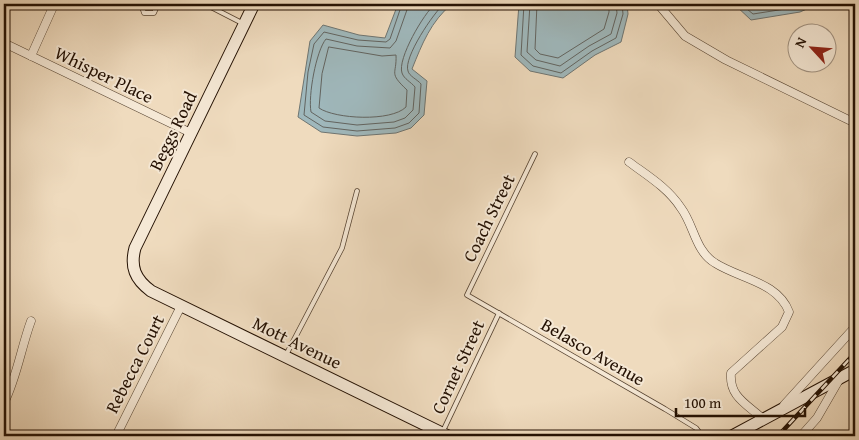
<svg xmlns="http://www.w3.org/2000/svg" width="859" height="440" font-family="'Gentium Book Plus',serif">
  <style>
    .water { fill: #9fb8bc; stroke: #6e7572 }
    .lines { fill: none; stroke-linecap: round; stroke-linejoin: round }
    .shore { stroke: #626460; stroke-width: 1 }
    .lane-casing { stroke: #574432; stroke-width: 5.5 }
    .street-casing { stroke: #574432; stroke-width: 9 }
    .secondary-casing { stroke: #241103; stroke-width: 13 }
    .lane { stroke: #f5e8d5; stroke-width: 4 }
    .street { stroke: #f5e8d5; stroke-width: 8 }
    .secondary { stroke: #f5e8d5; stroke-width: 11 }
    .rail-casing { stroke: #241103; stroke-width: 4.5 }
    .rail { stroke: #f5e8d5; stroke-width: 2.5; stroke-dasharray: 8; stroke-linecap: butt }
    .labels { text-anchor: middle; stroke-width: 4; stroke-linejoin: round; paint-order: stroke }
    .street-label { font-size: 18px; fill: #241103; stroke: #f5e8d5 }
  </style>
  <rect width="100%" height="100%" fill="#efdbbe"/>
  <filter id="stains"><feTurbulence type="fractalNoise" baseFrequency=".004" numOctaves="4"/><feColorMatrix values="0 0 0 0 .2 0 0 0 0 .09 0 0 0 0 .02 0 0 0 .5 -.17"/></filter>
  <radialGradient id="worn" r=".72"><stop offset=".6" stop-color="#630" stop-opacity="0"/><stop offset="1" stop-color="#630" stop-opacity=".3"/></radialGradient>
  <g class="water">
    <path d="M 398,4 L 452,4 C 431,21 422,44 412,69 L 427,81 L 424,115 L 411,128 L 396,133 L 357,136 L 321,132 L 298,117 L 310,41 L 323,25 L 359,35 L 385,38 Z"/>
    <path d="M 519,4 L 627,4 L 628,14 L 621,42 L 595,55 L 563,78 L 530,71 L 515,57 Z"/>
    <path d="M 734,4 L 818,4 L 800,12 L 751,20 Z"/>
  </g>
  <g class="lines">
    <g class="shore">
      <path d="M 402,4 L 390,39 L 386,42 L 358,40 L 324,32 L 314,44 L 308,72 L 304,115 L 323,127 L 357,131 L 395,128 L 409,123 L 419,113 L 421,84 C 418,80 409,76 408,71 C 403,58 434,12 444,4"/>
      <path d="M 409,4 L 396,41 L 390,48 L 357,46 L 326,39 C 316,51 308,96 311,112 L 325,121 L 357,125 L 394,122 L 405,118 L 413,110 L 415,87 C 411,82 404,79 402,73 C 397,59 424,13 435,4"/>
      <path d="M 524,4 L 521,55 L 533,66 L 561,73 L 592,51 L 616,38 L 623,14 L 622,4"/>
      <path d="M 530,4 L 527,52 L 536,60 L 560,66 L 589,46 L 611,34 L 617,13 L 616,4"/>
      <path d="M 537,4 L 535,49 L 540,54 L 558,58 L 604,29 L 609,12 L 609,4"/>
      <path d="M 741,4 L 753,14 L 798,7 L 806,4"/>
      <path d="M 329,47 L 382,56 L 396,55 C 397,75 388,72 407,90 L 406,107 C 391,122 335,119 319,108 L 322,74 Z"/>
    </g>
    <defs>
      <g id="lane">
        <path d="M 141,4 L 144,13 L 154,13 L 158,4"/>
        <path d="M 205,4 L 242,23"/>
        <path d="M 535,154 L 467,295 L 665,409 L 696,428 L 702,436"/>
        <path d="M 286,355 L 342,248 L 357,191"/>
        <path d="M 443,431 L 499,313"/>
      </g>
      <g id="street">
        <path d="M 658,4 L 685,36 L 726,60 L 855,123"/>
        <path d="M 4,43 L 191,133"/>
        <path d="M 31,56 L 53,7 L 53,4"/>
        <path d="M 629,162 C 648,176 668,188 681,208 C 694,225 695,251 715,263 C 740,279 778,282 789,312 L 782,327 L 731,373 C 729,397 747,404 763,419"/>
        <path d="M 4,403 C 17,377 21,348 31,321"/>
        <path d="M 784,405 L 855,327"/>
        <path d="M 116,436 L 181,306"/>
        <path d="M 801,436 L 817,418 L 839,380"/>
      </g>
      <g id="secondary">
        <path d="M 254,4 L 135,248 C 130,267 135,279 151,291 L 448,436"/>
        <path d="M 732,436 L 855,370"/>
      </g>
    </defs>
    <use href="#lane" class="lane-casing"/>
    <use href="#street" class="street-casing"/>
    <use href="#secondary" class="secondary-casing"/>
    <use href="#lane" class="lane"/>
    <use href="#street" class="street"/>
    <use href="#secondary" class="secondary"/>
    <defs>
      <path id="rail" d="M 778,436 L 855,353"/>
    </defs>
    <use href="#rail" class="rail-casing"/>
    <use href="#rail" class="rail"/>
  </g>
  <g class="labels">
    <g class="street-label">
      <text transform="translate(104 75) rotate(26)" y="6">Whisper Place</text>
      <text transform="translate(173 131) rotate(-64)" y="6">Beggs Road</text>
      <text transform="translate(489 218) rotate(-64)" y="6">Coach Street</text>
      <text transform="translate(297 343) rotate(26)" y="6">Mott Avenue</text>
      <text transform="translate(593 352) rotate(30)" y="6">Belasco Avenue</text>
      <text transform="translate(135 364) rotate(-63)" y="6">Rebecca Court</text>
      <text transform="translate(458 367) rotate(-65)" y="6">Cornet Street</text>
    </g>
  </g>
  <rect width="859" height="440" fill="none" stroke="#efdbbe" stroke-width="20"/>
  <rect x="5" y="5" width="849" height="430" fill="none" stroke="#241103" stroke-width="2.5"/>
  <rect x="10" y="10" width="839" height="420" fill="none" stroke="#241103"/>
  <g transform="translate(812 48) rotate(296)"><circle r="24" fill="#f5e8d5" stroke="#a19281"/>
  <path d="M0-4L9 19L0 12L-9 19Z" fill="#8f2418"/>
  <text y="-8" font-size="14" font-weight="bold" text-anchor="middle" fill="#241103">N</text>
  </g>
  <path d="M676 408v8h129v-8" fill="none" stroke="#241103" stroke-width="2.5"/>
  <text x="684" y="408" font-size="15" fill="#241103" stroke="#f5e8d5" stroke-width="4" paint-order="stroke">100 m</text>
  <rect width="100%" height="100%" filter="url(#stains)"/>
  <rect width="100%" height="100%" fill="url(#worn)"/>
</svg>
